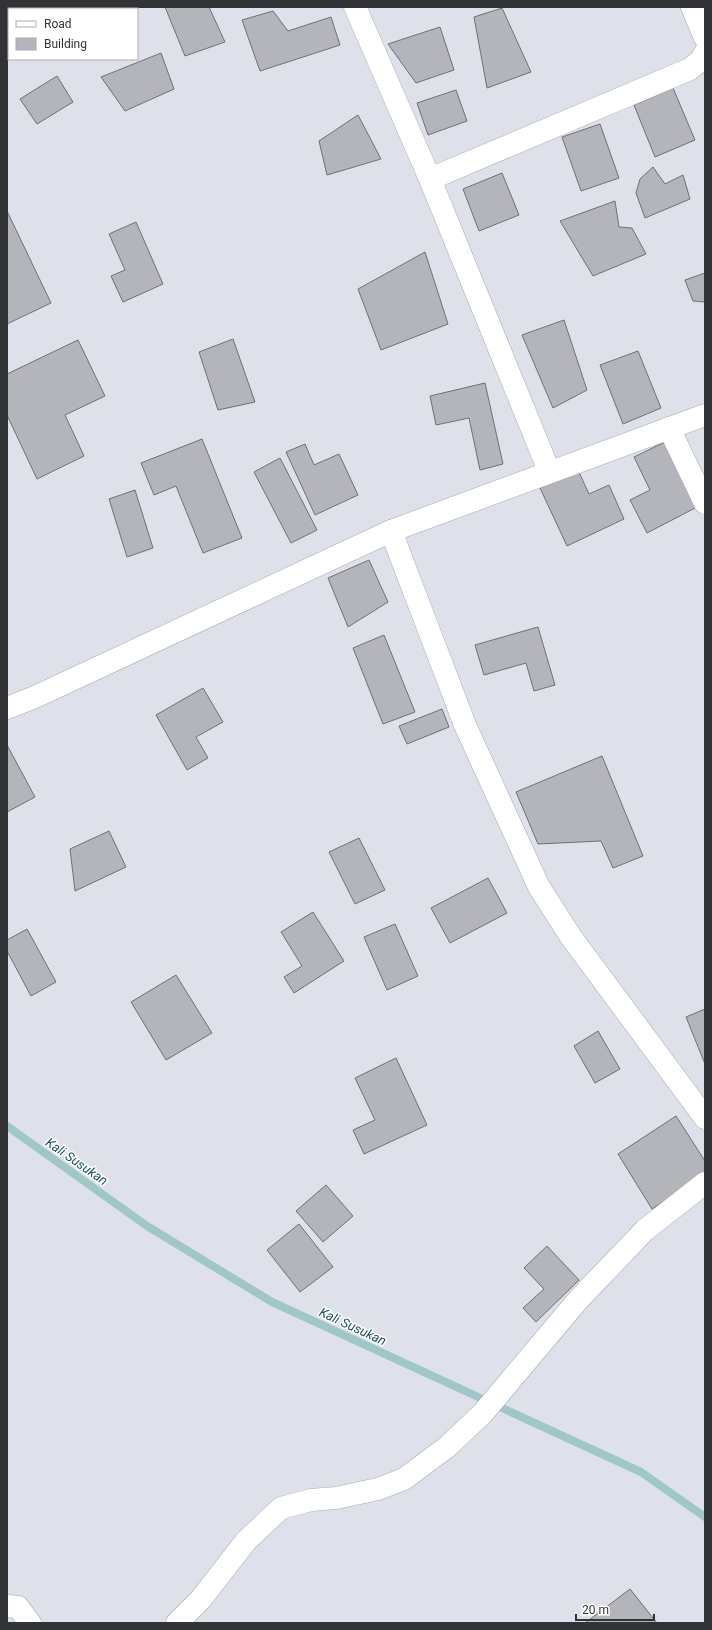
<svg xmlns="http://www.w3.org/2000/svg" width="712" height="1630" font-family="Roboto,sans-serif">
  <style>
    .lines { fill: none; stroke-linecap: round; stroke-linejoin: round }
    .stream { stroke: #9fc7c8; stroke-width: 8 }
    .building { fill: #b4b4bb; stroke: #706f76 }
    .minor-casing { stroke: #a5a8af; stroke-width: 23 }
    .minor { stroke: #fff; stroke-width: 22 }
    .labels { text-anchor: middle; stroke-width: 3; stroke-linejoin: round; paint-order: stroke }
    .water-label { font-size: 13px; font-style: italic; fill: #1a5355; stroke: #fff }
  </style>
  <rect width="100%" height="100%" fill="#dee1e9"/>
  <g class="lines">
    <path class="stream" d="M 7,1126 L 147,1226 L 272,1302 L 641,1472 L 705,1517"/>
  </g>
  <g class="building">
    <path d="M 165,7 L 209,7 L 225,42 L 185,56 Z"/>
    <path d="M 502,8 L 531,72 L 487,88 L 474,17 Z"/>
    <path d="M 273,11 L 288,31 L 331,17 L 340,45 L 260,71 L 242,20 Z"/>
    <path d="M 440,27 L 454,70 L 416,83 L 388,44 Z"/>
    <path d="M 161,53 L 174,89 L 125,111 L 101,77 Z"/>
    <path d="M 57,76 L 73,102 L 37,124 L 20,99 Z"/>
    <path d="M 673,88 L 695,140 L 655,157 L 634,105 Z"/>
    <path d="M 456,90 L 467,121 L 428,135 L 417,103 Z"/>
    <path d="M 358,115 L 381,159 L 327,175 L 319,141 Z"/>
    <path d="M 600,124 L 619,178 L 581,191 L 562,137 Z"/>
    <path d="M 653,167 L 665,184 L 683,175 L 690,199 L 645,218 L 636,193 L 640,179 Z"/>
    <path d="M 502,173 L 519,215 L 479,231 L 463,189 Z"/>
    <path d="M 615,201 L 619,227 L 632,228 L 646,254 L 593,276 L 560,221 Z"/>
    <path d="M 7,211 L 51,303 L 7,324 Z"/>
    <path d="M 136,222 L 163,284 L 123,302 L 111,276 L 125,270 L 109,234 Z"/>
    <path d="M 425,252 L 448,324 L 381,350 L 358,289 Z"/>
    <path d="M 705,273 L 705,302 L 693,301 L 685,280 Z"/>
    <path d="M 564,320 L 587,390 L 553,408 L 522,335 Z"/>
    <path d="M 233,339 L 255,402 L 218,410 L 199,352 Z"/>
    <path d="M 78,340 L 105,396 L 65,415 L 84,456 L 37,479 L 7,415 L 7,374 Z"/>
    <path d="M 638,351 L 661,408 L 623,424 L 600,365 Z"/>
    <path d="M 485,383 L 503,464 L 480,470 L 469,418 L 436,425 L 430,396 Z"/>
    <path d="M 202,439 L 242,538 L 203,553 L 176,486 L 154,495 L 141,463 Z"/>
    <path d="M 667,441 L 699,506 L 647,533 L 630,500 L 650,490 L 634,457 Z"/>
    <path d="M 305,444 L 314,465 L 339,454 L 358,495 L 315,515 L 286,452 Z"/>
    <path d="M 280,458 L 317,530 L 291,543 L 254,472 Z"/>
    <path d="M 578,470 L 589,494 L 609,485 L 624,519 L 567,546 L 540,488 Z"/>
    <path d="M 135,490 L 153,548 L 127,557 L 109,499 Z"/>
    <path d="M 369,560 L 388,602 L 348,627 L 328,578 Z"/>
    <path d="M 538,627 L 555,685 L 534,691 L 526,663 L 484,675 L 475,645 Z"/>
    <path d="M 384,635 L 415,712 L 383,724 L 353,648 Z"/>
    <path d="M 203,688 L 223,722 L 196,737 L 208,758 L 187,770 L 156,715 Z"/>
    <path d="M 442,709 L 449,727 L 407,744 L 399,726 Z"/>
    <path d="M 7,745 L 35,797 L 7,812 Z"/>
    <path d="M 602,756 L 643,856 L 613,868 L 601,841 L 538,844 L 516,792 Z"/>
    <path d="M 109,831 L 126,867 L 75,891 L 70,849 Z"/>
    <path d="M 359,838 L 385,890 L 355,904 L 329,852 Z"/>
    <path d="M 488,878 L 507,913 L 450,943 L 431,908 Z"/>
    <path d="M 313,912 L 344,961 L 294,993 L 284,977 L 302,966 L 281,932 Z"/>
    <path d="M 395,924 L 418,976 L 387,990 L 364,937 Z"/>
    <path d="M 27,929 L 56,982 L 31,996 L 7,951 L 7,940 Z"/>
    <path d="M 176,975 L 212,1033 L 166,1060 L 131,1002 Z"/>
    <path d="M 705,1009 L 705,1064 L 686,1017 Z"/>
    <path d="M 598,1031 L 620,1069 L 595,1083 L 574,1046 Z"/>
    <path d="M 396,1058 L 427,1125 L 364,1154 L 353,1130 L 375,1120 L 355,1078 Z"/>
    <path d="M 676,1116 L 705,1161 L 705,1175 L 652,1209 L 618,1154 Z"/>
    <path d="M 326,1185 L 353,1216 L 323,1242 L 296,1211 Z"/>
    <path d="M 299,1224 L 333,1267 L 300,1292 L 267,1250 Z"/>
    <path d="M 547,1246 L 579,1280 L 536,1322 L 523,1308 L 544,1289 L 524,1268 Z"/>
    <path d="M 630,1589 L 657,1623 L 585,1623 Z"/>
  </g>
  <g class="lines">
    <defs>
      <g id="minor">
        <path d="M 355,7 L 430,179 L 549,471"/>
        <path d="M 692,7 L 705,38"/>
        <path d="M 45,9 L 50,7"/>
        <path d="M 7,27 L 9,26"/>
        <path d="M 430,179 L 690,69 L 701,60 L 705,53"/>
        <path d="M 669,428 L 705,503"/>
        <path d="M 391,531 L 465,725 L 539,887 L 571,937 L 705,1118"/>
        <path d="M 7,708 L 35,697 L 391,531 L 705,415"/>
        <path d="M 7,1606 L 18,1607 L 30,1623"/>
        <path d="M 177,1623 L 201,1599 L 246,1541 L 281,1508 L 311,1500 L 336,1498 L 378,1489 L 404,1479 L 447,1447 L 483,1413 L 578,1300 L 645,1230 L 705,1183"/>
      </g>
    </defs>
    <use href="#minor" class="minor-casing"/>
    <use href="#minor" class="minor"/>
  </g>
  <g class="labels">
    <g class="water-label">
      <text transform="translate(77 1161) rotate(35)" y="5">Kali Susukan</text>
      <text transform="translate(353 1326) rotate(25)" y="5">Kali Susukan</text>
    </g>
  </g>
  <rect width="712" height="1630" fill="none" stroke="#323336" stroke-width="16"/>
  <rect x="8" y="8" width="130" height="52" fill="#ffffff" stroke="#adadaf"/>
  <rect x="16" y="21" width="20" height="6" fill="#ffffff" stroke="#adadaf"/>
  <text x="44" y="28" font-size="12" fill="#323336">Road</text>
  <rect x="16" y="38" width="20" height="12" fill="#b4b4bb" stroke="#adadaf"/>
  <text x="44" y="48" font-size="12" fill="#323336">Building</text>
  <path d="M576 1614v6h78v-6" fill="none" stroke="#323336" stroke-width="2"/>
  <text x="582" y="1614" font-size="12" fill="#323336" stroke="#ffffff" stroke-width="3" paint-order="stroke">20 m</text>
</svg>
